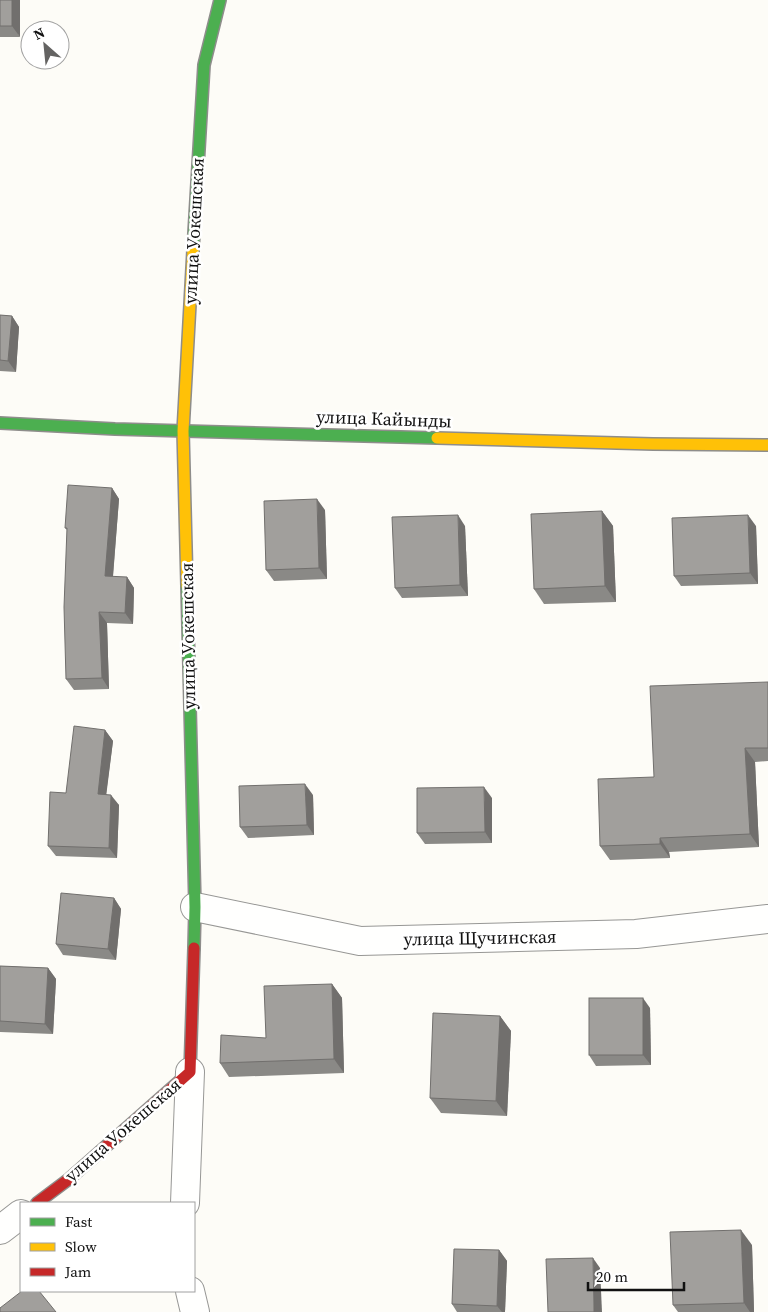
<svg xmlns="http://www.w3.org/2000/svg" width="768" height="1312" font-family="'Source Serif 4',serif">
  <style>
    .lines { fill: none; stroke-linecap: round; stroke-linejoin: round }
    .street-casing { stroke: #979795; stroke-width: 30 }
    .fast-casing { stroke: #8e8d8b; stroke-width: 14 }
    .slow-casing { stroke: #8e8d8b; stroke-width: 14 }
    .jam-casing { stroke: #8e8d8b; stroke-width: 14 }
    .street { stroke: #fffffe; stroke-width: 28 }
    .fast { stroke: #4caf50; stroke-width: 11 }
    .slow { stroke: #ffc107; stroke-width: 11 }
    .jam { stroke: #c62828; stroke-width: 11 }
    .wall { fill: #8a8986 }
    .shaded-wall { fill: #716f6d }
    .building { fill: #a19f9c; stroke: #716f6d }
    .labels { text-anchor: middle; stroke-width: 5; stroke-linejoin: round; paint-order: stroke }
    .street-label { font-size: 18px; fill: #111; stroke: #fff }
  </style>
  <rect width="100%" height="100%" fill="#fdfcf7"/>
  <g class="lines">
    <defs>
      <g id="street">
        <path d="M 195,907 L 360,941 L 636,934 L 768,919"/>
        <path d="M 185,1203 L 190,1072"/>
        <path d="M 0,1230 L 21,1214"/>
        <path d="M 190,1291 L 195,1312"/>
      </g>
      <g id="fast">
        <path d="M 193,250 L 204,65 L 220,0"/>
        <path d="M 0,423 L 115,429 L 437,438"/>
        <path d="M 187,586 L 195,907 L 194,948"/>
      </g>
      <g id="slow">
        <path d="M 437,438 L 653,444 L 768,445"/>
        <path d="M 187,586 L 183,431 L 193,250"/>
      </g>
      <path id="jam" d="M 37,1203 L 69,1179 L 190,1072 L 194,948"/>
    </defs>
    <use href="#street" class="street-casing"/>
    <use href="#fast" class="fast-casing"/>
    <use href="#slow" class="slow-casing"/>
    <use href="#jam" class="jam-casing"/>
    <use href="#street" class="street"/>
    <use href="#fast" class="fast"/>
    <use href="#slow" class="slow"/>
    <use href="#jam" class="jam"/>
  </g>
  <g class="wall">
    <path d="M 0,0 L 20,37 L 0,37 Z"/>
    <path d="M 0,315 L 12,316 L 19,327 L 16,372 L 0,371 Z"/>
    <path d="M 112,488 L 119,499 L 113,577 L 127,577 L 134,588 L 133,624 L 107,623 L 109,689 L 74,690 L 66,679 L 67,530 L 65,528 Z"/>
    <path d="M 325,510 L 327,579 L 274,581 L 266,570 Z"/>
    <path d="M 602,511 L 613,526 L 616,602 L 544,604 L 534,589 Z"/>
    <path d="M 465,526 L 468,596 L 402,598 L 395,588 Z"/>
    <path d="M 756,526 L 758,584 L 681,586 L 674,576 Z"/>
    <path d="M 768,682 L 768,761 L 755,762 L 759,847 L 669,852 L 670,858 L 610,860 L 600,846 L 654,777 Z"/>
    <path d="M 105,730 L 113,741 L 106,794 L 119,805 L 117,858 L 56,856 L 48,846 L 66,793 Z"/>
    <path d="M 313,795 L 314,835 L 248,838 L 240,827 Z"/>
    <path d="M 492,798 L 492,843 L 425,844 L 417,833 Z"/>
    <path d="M 114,898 L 121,909 L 116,960 L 63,955 L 56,944 Z"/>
    <path d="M 0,966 L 48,968 L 56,979 L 53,1034 L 0,1032 Z"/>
    <path d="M 332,984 L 342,998 L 344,1073 L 229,1077 L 220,1063 L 266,1038 Z"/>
    <path d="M 650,1008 L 651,1065 L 596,1066 L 589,1055 Z"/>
    <path d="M 500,1016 L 511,1031 L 507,1116 L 441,1113 L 430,1098 Z"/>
    <path d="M 752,1245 L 754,1312 L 678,1312 L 673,1305 Z"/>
    <path d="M 499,1250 L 507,1261 L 505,1312 L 457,1312 L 452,1304 Z"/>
  </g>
  <g class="shaded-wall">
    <path d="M 12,0 L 20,0 L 20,37 L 12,26 Z"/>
    <path d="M 12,316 L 19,327 L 16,372 L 8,361 Z"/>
    <path d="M 112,488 L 119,499 L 112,587 L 105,576 Z"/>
    <path d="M 317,499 L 325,510 L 327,579 L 319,568 Z"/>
    <path d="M 602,511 L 613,526 L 616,602 L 605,586 Z"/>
    <path d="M 458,515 L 465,526 L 468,596 L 460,585 Z"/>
    <path d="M 748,515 L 756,526 L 758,584 L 750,573 Z"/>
    <path d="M 127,577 L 134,588 L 133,624 L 125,613 Z"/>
    <path d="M 99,612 L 107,623 L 109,689 L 102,678 Z"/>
    <path d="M 105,730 L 113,741 L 105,805 L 98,794 Z"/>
    <path d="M 745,748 L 755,762 L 759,847 L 750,834 Z"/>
    <path d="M 305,784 L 313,795 L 314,835 L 307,825 Z"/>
    <path d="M 484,787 L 492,798 L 492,843 L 485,832 Z"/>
    <path d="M 111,795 L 119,805 L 117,858 L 109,848 Z"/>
    <path d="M 660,838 L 669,852 L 670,858 L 660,844 Z"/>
    <path d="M 114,898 L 121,909 L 116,960 L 108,949 Z"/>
    <path d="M 48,968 L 56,979 L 53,1034 L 45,1024 Z"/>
    <path d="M 332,984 L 342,998 L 344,1073 L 334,1059 Z"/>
    <path d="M 643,998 L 650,1008 L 651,1065 L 643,1055 Z"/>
    <path d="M 500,1016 L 511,1031 L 507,1116 L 496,1101 Z"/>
    <path d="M 741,1230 L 752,1245 L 754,1312 L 750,1312 L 744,1303 Z"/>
    <path d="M 499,1250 L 507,1261 L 505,1312 L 502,1312 L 497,1306 Z"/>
    <path d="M 593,1258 L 600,1268 L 602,1312 L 594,1312 Z"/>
  </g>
  <g class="building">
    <rect x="0" y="0" width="12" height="26"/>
    <path d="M 0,315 L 12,316 L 8,361 L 0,360 Z"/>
    <path d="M 68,485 L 112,488 L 105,576 L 127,577 L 125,613 L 99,612 L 102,678 L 66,679 L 64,607 L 67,528 L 65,528 Z"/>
    <path d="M 317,499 L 319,568 L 266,570 L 264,501 Z"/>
    <path d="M 602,511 L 605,586 L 534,589 L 531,514 Z"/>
    <path d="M 458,515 L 460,585 L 395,588 L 392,517 Z"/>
    <path d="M 748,515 L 750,573 L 674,576 L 672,518 Z"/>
    <path d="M 768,682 L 768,748 L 745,748 L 750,834 L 660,838 L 660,844 L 600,846 L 598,779 L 654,777 L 650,686 Z"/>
    <path d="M 74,726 L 105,730 L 98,794 L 111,795 L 109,848 L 48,846 L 50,792 L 66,793 Z"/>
    <path d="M 305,784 L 307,825 L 240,827 L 239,786 Z"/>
    <path d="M 484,787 L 485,832 L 417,833 L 417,788 Z"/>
    <path d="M 61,893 L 114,898 L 108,949 L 56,944 Z"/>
    <path d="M 0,966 L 48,968 L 45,1024 L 0,1021 Z"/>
    <path d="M 332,984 L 334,1059 L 220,1063 L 221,1035 L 266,1038 L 264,986 Z"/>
    <rect x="589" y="998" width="54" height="57"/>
    <path d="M 433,1013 L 500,1016 L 496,1101 L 430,1098 Z"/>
    <path d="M 741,1230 L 744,1303 L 673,1305 L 670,1232 Z"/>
    <path d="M 454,1249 L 499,1250 L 497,1306 L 452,1304 Z"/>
    <path d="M 593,1258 L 594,1312 L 548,1312 L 546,1259 Z"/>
    <path d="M 22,1291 L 39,1291 L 56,1312 L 0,1312 L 0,1308 Z"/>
  </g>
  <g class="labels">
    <g class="street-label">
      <text transform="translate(194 231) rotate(-87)" y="6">улица Уокешская</text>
      <text transform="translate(384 419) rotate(2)" y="6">улица Кайынды</text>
      <text transform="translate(188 636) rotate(-91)" y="6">улица Уокешская</text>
      <text transform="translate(480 938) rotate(-1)" y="6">улица Щучинская</text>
      <text transform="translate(123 1130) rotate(-41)" y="6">улица Уокешская</text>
    </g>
  </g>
  <rect x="20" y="1202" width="175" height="90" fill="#ffffff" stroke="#a0a0a0"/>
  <rect x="30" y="1218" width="25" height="8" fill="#4caf50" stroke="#a0a0a0"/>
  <text x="65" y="1227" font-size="15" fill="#111111">Fast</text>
  <rect x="30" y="1243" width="25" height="8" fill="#ffc107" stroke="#a0a0a0"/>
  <text x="65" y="1252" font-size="15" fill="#111111">Slow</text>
  <rect x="30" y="1268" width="25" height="8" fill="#c62828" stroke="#a0a0a0"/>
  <text x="65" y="1277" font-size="15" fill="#111111">Jam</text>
  <g transform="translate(45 45) rotate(333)"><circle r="24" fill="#ffffff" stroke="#a0a0a0"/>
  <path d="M0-4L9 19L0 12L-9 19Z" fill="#646362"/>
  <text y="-8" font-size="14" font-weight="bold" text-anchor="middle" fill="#111111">N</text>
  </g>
  <path d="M588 1282v8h96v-8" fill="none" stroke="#111111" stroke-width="2.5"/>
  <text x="596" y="1282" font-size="15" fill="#111111" stroke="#ffffff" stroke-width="4" paint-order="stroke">20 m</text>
</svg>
